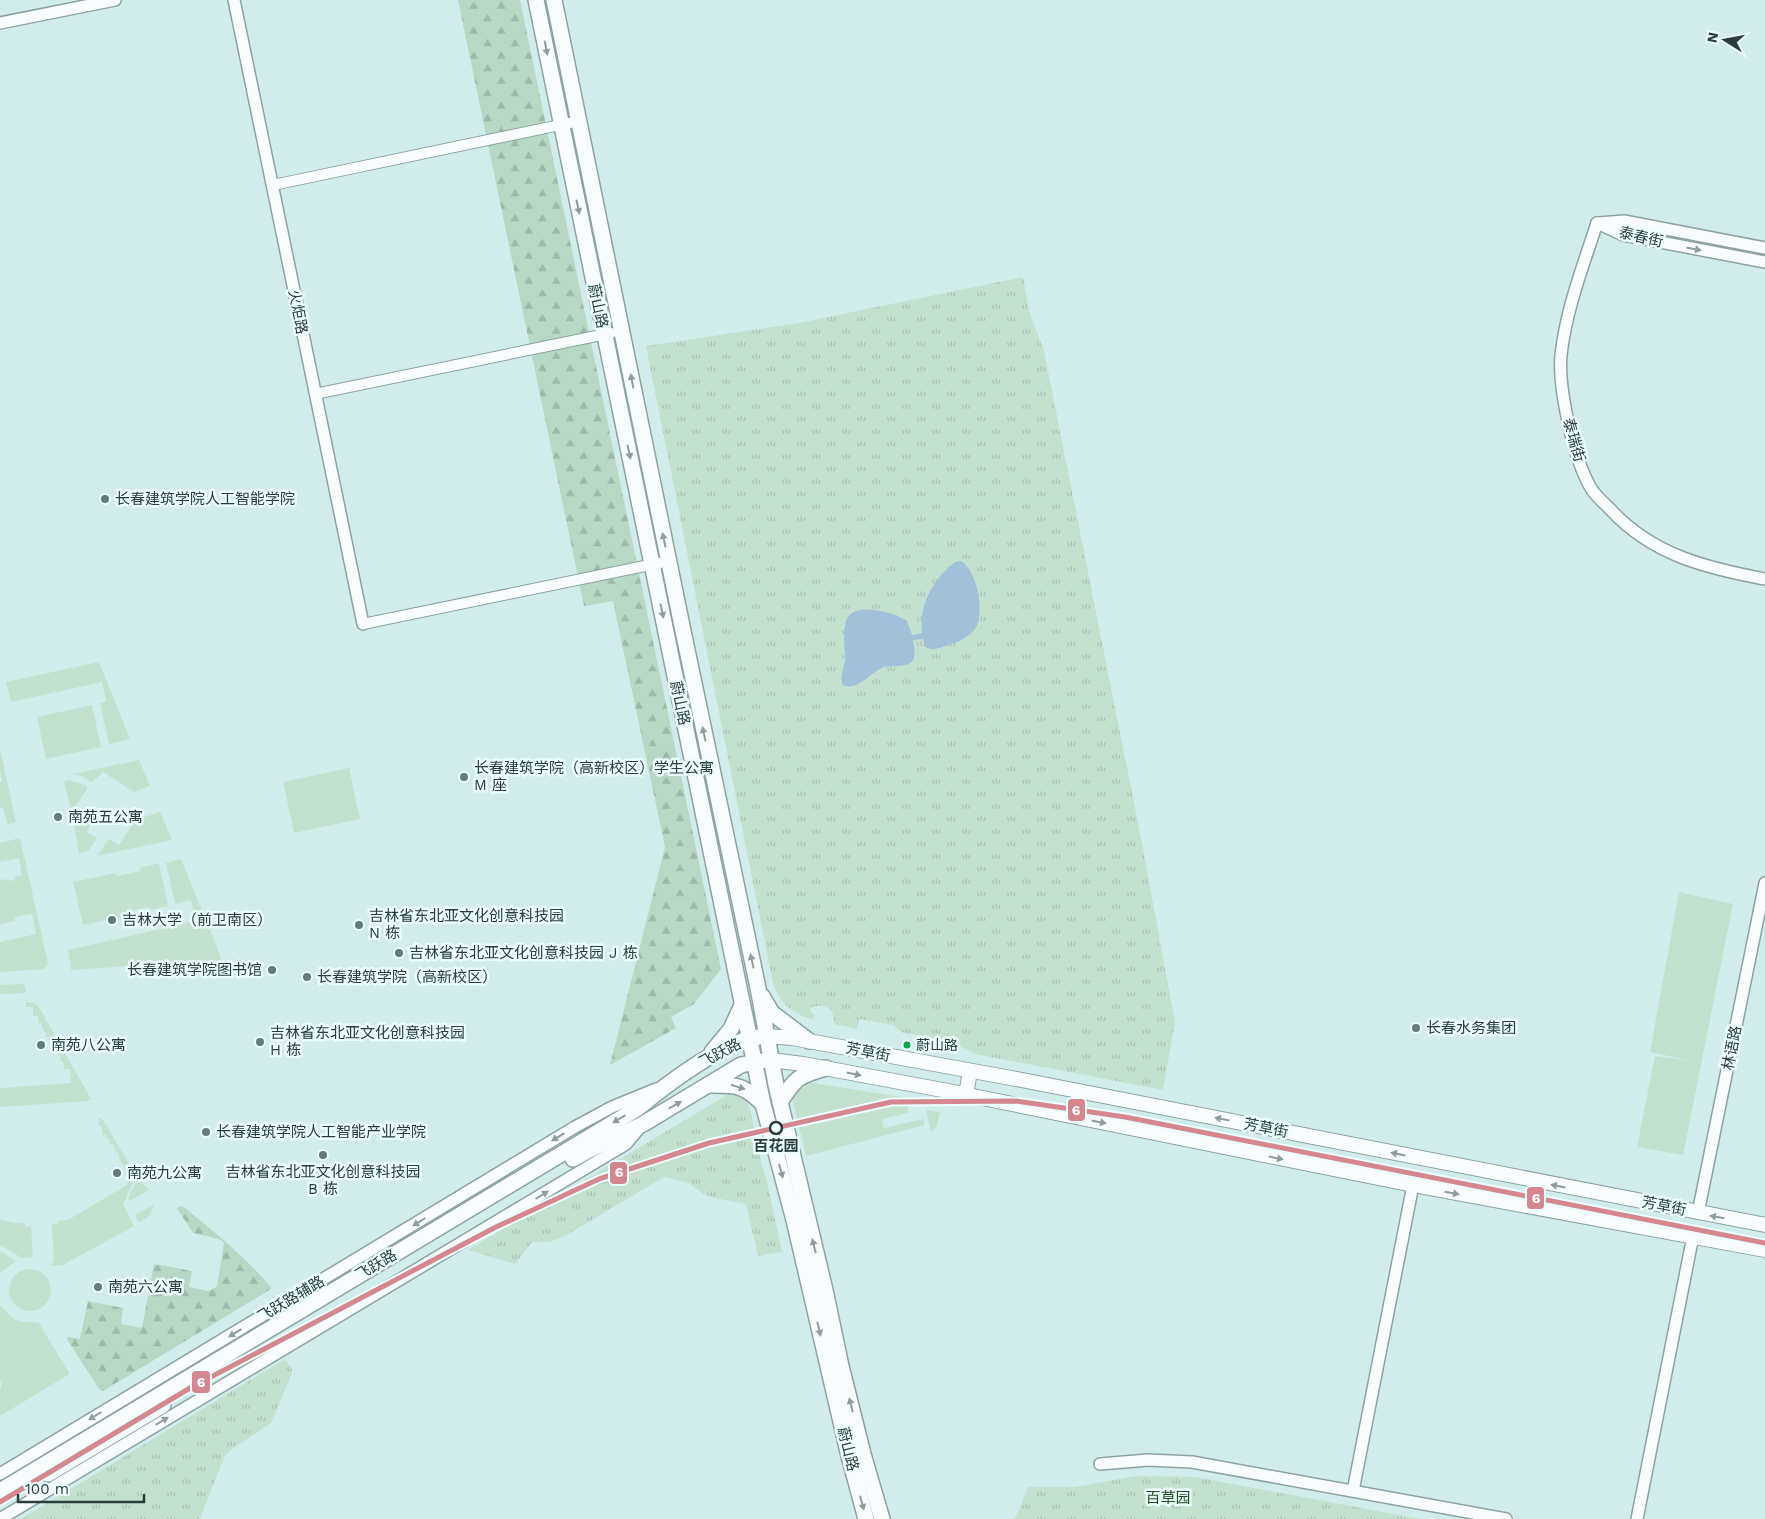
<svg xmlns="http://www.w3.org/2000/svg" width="1765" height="1519" font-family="'Work Sans','Noto Sans SC',sans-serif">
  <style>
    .grass { fill: #c4e1d0 }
    .forest { fill: url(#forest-firs) }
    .park { fill: url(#park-tufts) }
    .water { fill: #a0c1d8 }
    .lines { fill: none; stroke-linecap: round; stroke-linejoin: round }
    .minor-casing { stroke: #8fa2a2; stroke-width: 12 }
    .tertiary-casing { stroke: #8fa2a2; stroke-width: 14 }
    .secondary-casing { stroke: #8fa2a2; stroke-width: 16 }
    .primary-casing { stroke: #8fa2a2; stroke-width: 18 }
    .minor { stroke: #f8fcfc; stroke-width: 10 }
    .tertiary { stroke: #f8fcfc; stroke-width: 11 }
    .secondary { stroke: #f8fcfc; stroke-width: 14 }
    .primary { stroke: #f8fcfc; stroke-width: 15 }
    .metro-1-casing { stroke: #ebfdfd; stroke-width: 9 }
    .metro-1 { stroke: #d58790; stroke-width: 5 }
    .oneway { fill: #919c9c }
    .poi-dot { fill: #657a7a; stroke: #ebfdfd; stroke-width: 2 }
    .bus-dot { fill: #00a651; stroke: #ebfdfd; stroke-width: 2 }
    .stop-dot { fill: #ebfdfd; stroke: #2a3c3c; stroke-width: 2.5 }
    .labels { text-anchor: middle; stroke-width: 5; stroke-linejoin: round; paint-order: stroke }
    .bus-label { font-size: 14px; fill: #2a3c3c; stroke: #ebfdfd; text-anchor: start }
    .street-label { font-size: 15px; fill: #2a3c3c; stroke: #ebfdfd }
    .poi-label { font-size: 15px; fill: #2a3c3c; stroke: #ebfdfd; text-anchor: start }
    .stop-label { font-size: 15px; font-weight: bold; fill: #2a3c3c; stroke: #ebfdfd }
    .park-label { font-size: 15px; fill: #1b4e22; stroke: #ebfdfd }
    .line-badge { stroke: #ebfdfd; stroke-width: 2 }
    .badge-label { font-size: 14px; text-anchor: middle; font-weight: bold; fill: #fff }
  </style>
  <defs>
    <pattern id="forest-firs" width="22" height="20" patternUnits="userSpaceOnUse" patternTransform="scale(1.25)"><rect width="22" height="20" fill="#b8d7c4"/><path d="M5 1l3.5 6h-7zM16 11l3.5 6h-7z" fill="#9eb9a9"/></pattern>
    <pattern id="park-tufts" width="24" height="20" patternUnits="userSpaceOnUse" patternTransform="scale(1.25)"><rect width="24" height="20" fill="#c4e1d0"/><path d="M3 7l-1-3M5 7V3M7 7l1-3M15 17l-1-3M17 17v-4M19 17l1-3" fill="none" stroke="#a9c2b4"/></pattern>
  </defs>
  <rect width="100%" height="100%" fill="#d2ecec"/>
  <g class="grass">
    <path d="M 99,662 L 130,739 L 109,744 L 100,703 L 106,701 L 102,682 L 11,702 L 6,682 Z"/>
    <path d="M 92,705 L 101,747 L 46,759 L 37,717 Z"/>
    <path d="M 0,749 L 16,822 L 7,824 L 3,807 L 0,808 L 0,782 L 2,782 L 0,772 Z"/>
    <path d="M 139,760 L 150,786 L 134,792 L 103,772 L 92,782 L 81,776 L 73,774 Z"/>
    <path d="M 349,768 L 360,819 L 294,833 L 283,782 Z"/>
    <path d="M 70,780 L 87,786 L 87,789 L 76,806 L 70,808 L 64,781 Z"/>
    <path d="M 160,812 L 172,840 L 97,856 L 109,839 L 119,845 L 135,820 Z"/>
    <path d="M 79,818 L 90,825 L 87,832 L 97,838 L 89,850 L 79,854 L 73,820 Z"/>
    <path d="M 20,838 L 48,963 L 44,969 L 0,972 L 0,942 L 36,934 L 32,914 L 15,917 L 15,921 L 0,924 L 0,880 L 6,879 L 7,881 L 14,880 L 14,877 L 22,875 L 19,858 L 0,862 L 0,843 Z"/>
    <path d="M 181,859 L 221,957 L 220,960 L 71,970 L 68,950 L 196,921 L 191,900 L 175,904 L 166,863 Z"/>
    <path d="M 159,863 L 168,906 L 150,910 L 149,907 L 125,912 L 125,916 L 83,925 L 73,882 L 116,873 L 117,876 L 141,871 L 140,868 Z"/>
    <path d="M 1679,892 L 1733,904 L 1683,1155 L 1637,1147 L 1655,1056 L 1691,1061 L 1650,1052 Z"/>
    <path d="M 24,984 L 26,990 L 25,993 L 0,994 L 0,985 Z"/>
    <path d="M 26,1002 L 35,1003 L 40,1009 L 91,1099 L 88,1101 L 0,1107 L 0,1088 L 71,1083 L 70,1069 L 64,1069 L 63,1061 L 60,1061 L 60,1056 L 58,1056 L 57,1052 L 55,1052 L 55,1047 L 52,1047 L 52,1042 L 49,1042 L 49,1037 L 46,1037 L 46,1032 L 44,1032 L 41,1023 L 38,1023 L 38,1016 L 33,1016 L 33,1007 L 26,1007 Z"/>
    <path d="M 807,1082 L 908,1098 L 908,1113 L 882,1119 L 884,1128 L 923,1119 L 925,1125 L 806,1156 L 792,1097 L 799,1085 Z"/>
    <path d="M 926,1110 L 940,1112 L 937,1126 L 931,1132 Z"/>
    <path d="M 99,1118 L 103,1120 L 136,1175 L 123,1205 L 134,1226 L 63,1265 L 53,1266 L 51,1265 L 54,1261 L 52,1224 L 58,1224 L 58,1221 L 68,1220 L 127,1185 L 126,1168 L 124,1168 L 123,1163 L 121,1163 L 118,1153 L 116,1153 L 115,1148 L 113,1148 L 113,1144 L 110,1144 L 110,1139 L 107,1139 L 107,1135 L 102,1135 L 102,1126 L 99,1126 Z"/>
    <path d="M 138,1178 L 149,1190 L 130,1201 L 128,1198 Z"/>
    <path d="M 155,1204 L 149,1216 L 139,1223 L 135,1215 Z"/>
    <path d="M 0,1220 L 17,1223 L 25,1223 L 25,1227 L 31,1226 L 33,1257 L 22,1258 L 0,1245 Z"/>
    <path d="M 0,1251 L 16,1261 L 0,1273 Z"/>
    <circle cx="30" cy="1290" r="21"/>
    <path d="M 0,1305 C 7,1312 12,1320 22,1322 C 28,1323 33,1321 39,1323 L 69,1373 L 68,1375 L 0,1416 L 0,1391 L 2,1381 L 0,1380 Z"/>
  </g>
  <g class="forest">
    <path d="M 458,0 L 520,0 L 721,969 L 694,1004 L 671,1017 L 676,1028 L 610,1065 L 665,847 L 613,601 L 584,606 Z"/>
    <path d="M 182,1206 C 213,1230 244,1256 270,1286 L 271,1289 L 103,1391 L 99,1389 L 67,1339 L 68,1337 L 80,1339 L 88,1301 L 123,1308 L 121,1324 L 142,1328 L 154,1264 L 192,1271 L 189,1287 L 208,1291 L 217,1287 L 224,1243 L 219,1239 L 193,1233 L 177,1208 Z"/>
  </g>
  <g class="park">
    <path d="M 1023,277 L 1029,311 L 1044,351 L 1141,838 L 1175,1022 L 1163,1090 L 975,1054 L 952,1042 L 901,1032 L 893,1025 L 859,1019 L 857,1029 L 834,1024 C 835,1008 824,1002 810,1008 L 810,1011 L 815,1015 L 814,1020 C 794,1015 779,1003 773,983 L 646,346 L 799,323 Z"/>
    <path d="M 733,1094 L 738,1095 L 747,1101 L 751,1112 L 758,1150 L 767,1182 L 782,1252 L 758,1256 L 746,1204 L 715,1198 L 703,1194 L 689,1183 L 664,1177 L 565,1236 L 550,1242 L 532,1242 L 515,1264 L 468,1250 L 727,1095 Z"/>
    <path d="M 285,1359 L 292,1369 L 291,1376 L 271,1423 L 231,1450 L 224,1457 L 200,1519 L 21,1519 Z"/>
    <path d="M 1137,1476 L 1195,1477 L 1421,1519 L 1015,1519 L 1028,1487 L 1074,1487 Z"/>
  </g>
  <path class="water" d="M 961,561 C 977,570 986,614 975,629 C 969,637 957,643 948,645 C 940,648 933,651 925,647 L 923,639 L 913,640 C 914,646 916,655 913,660 C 908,668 892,665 884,667 C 870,672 858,692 843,685 C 839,676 845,667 845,658 C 845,646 842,630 847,619 C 855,601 895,613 907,621 L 912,635 L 922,633 C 919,604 932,581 955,562 Z"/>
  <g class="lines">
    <defs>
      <g id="minor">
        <path d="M 273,185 L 579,121"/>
        <path d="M 315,394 L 611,333"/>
        <path d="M 363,624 L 669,561"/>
      </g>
      <g id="tertiary">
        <path d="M 234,0 L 363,624"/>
        <path d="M 0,23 L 115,0"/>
        <path d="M 1597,223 C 1583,266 1566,310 1561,355 C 1559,377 1564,404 1569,426 C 1574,448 1580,470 1592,490 C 1597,497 1604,503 1610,509 C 1652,555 1706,568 1765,579"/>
        <path d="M 1597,223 L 1623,235 L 1765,262"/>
        <path d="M 1599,223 L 1624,221 L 1765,248"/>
        <path d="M 1698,1213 L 1765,883"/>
        <path d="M 1100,1464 L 1148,1460 L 1192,1462 L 1506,1519"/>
        <path d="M 0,1474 L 575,1127 L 612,1107 L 656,1089"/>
        <path d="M 1353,1491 L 1413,1185"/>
        <path d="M 0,1519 L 626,1144 L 641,1126"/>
        <path d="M 1637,1519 L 1693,1236"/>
      </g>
      <g id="secondary">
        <path d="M 767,1036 L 792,1038 L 1011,1078 L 1765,1225"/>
        <path d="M 771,1060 L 803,1064 L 948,1091 L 1413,1185 L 1765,1250"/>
        <path d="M 966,1095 L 970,1071"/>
      </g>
      <g id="primary">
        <path d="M 536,0 L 763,1104 L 794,1220 L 848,1452 L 866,1519"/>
        <path d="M 554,0 L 682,626 L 758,988 L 776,1085 L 825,1290 L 841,1366 L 863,1454 L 882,1519"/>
        <path d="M 762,996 L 772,1013 L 809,1041"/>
        <path d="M 712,1052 L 731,1029 L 742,1005"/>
        <path d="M 709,1085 C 736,1085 743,1084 763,1104"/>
        <path d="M 780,1102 C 796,1078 797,1076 826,1068"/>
        <path d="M 573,1159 L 589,1150 L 643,1124 L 741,1065 L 762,1061"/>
        <path d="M 48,1474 L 163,1405"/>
        <path d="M 0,1491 L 638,1108 C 666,1085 723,1041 759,1037"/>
      </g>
    </defs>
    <use href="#minor" class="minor-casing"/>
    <use href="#tertiary" class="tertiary-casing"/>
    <use href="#secondary" class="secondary-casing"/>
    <use href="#primary" class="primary-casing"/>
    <use href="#minor" class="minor"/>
    <use href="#tertiary" class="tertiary"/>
    <use href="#secondary" class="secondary"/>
    <use href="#primary" class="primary"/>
    <defs>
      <path id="metro-1" d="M 0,1502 L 190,1388 L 496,1227 L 599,1179 L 709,1143 L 891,1102 L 1016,1101 L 1125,1117 L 1765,1243"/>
    </defs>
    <use href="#metro-1" class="metro-1-casing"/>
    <use href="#metro-1" class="metro-1"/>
  </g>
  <defs><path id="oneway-solid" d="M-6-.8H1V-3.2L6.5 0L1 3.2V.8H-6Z" transform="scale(1.25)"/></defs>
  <g class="oneway">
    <use href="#oneway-solid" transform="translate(546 48) rotate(79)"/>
    <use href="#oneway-solid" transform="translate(578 207) rotate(78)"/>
    <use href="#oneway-solid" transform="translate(1694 249) rotate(11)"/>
    <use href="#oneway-solid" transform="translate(632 381) rotate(-101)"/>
    <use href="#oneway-solid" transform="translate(629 452) rotate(78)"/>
    <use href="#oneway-solid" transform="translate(664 540) rotate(-102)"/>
    <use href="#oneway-solid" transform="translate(662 611) rotate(78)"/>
    <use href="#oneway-solid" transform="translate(704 734) rotate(-102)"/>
    <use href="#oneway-solid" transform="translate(752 961) rotate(-102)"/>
    <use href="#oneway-solid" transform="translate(854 1074) rotate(11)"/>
    <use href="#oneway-solid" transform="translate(738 1087) rotate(18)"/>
    <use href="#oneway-solid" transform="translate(675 1105) rotate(-30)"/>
    <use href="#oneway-solid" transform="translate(619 1119) rotate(149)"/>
    <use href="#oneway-solid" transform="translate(1222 1119) rotate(-169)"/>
    <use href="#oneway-solid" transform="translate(1099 1122) rotate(11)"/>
    <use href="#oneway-solid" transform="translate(558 1137) rotate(149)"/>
    <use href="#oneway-solid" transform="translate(1398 1154) rotate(-169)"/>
    <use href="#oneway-solid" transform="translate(1276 1158) rotate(11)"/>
    <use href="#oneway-solid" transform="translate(781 1171) rotate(75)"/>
    <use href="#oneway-solid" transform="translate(1558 1186) rotate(-169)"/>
    <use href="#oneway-solid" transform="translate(1452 1193) rotate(10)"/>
    <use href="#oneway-solid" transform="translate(542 1195) rotate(-31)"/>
    <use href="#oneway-solid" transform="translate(1717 1217) rotate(-170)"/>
    <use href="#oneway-solid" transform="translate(419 1222) rotate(148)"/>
    <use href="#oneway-solid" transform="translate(814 1246) rotate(-104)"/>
    <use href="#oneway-solid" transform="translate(819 1329) rotate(77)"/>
    <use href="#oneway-solid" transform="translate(235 1333) rotate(149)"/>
    <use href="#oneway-solid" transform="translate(851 1405) rotate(-104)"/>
    <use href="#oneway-solid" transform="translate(95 1416) rotate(148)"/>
    <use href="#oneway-solid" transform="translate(162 1421) rotate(-31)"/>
    <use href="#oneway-solid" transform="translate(862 1503) rotate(75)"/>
  </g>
  <g class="poi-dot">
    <circle cx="105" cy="499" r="5"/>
    <circle cx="464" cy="777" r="5"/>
    <circle cx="58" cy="817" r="5"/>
    <circle cx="112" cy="920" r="5"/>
    <circle cx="359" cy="925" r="5"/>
    <circle cx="399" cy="953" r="5"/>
    <circle cx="272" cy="970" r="5"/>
    <circle cx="307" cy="977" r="5"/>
    <circle cx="1416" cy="1028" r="5"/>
    <circle cx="260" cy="1042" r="5"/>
    <circle cx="41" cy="1045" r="5"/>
    <circle cx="206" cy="1132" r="5"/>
    <circle cx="323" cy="1155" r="5"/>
    <circle cx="117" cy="1173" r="5"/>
    <circle cx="98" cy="1287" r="5"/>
  </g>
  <circle class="bus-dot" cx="907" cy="1045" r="4.5"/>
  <circle class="stop-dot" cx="776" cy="1128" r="6"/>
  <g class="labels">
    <g class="bus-label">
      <text x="916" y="1050">蔚山路</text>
    </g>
    <g class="street-label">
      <text transform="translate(1641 237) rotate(13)" y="5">泰春街</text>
      <text transform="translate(598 306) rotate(78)" y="5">蔚山路</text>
      <text transform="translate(298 312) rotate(79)" y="5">火炬路</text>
      <text transform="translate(1574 440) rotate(74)" y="5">泰瑞街</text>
      <text transform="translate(680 703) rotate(78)" y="5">蔚山路</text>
      <text transform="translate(1732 1048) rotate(-79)" y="5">林语路</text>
      <text transform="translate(868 1052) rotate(11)" y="5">芳草街</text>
      <text transform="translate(720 1053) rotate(-28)" y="5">飞跃路</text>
      <text transform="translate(1266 1128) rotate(11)" y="5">芳草街</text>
      <text transform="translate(1664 1206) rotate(11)" y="5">芳草街</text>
      <text transform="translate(376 1265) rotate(-31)" y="5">飞跃路</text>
      <text transform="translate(291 1299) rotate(-31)" y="5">飞跃路辅路</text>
      <text transform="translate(848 1449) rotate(76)" y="5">蔚山路</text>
    </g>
    <g class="poi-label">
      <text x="115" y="504">长春建筑学院人工智能学院</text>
      <text x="474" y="773">长春建筑学院（高新校区）学生公寓<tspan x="474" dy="17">M 座</tspan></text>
      <text x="68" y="822">南苑五公寓</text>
      <text x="369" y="921">吉林省东北亚文化创意科技园<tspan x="369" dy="17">N 栋</tspan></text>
      <text x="122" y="925">吉林大学（前卫南区）</text>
      <text x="409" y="958">吉林省东北亚文化创意科技园 J 栋</text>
      <text x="262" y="975" text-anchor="end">长春建筑学院图书馆</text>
      <text x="317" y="982">长春建筑学院（高新校区）</text>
      <text x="1426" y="1033">长春水务集团</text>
      <text x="270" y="1038">吉林省东北亚文化创意科技园<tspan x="270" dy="17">H 栋</tspan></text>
      <text x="51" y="1050">南苑八公寓</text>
      <text x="216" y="1137">长春建筑学院人工智能产业学院</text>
      <text x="323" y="1177" text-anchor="middle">吉林省东北亚文化创意科技园<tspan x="323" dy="17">B 栋</tspan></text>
      <text x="127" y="1178">南苑九公寓</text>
      <text x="108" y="1292">南苑六公寓</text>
    </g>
    <g class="stop-label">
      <text x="776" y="1151">百花园</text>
    </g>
    <g class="park-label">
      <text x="1168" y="1503">百草园</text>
    </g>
  </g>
  <g class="line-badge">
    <rect x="1067" y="1098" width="19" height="24" rx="5" fill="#d58790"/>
    <rect x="609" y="1161" width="19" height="24" rx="5" fill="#d58790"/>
    <rect x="1526" y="1186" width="19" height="24" rx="5" fill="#d58790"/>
    <rect x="191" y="1370" width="20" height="24" rx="5" fill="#d58790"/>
  </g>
  <g class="badge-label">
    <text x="1076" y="1115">6</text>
    <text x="619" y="1177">6</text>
    <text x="1536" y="1203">6</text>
    <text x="201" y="1387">6</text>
  </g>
  <g transform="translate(1725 40) rotate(281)" stroke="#ebfdfd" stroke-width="4" paint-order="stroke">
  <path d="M0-4L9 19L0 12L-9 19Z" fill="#2a3c3c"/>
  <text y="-8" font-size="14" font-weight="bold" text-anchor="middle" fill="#2a3c3c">N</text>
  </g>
  <path d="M18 1494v8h126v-8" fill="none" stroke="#2a3c3c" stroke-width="2.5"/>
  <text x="25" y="1494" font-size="15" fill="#2a3c3c" stroke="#ebfdfd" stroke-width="4" paint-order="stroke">100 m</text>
</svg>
